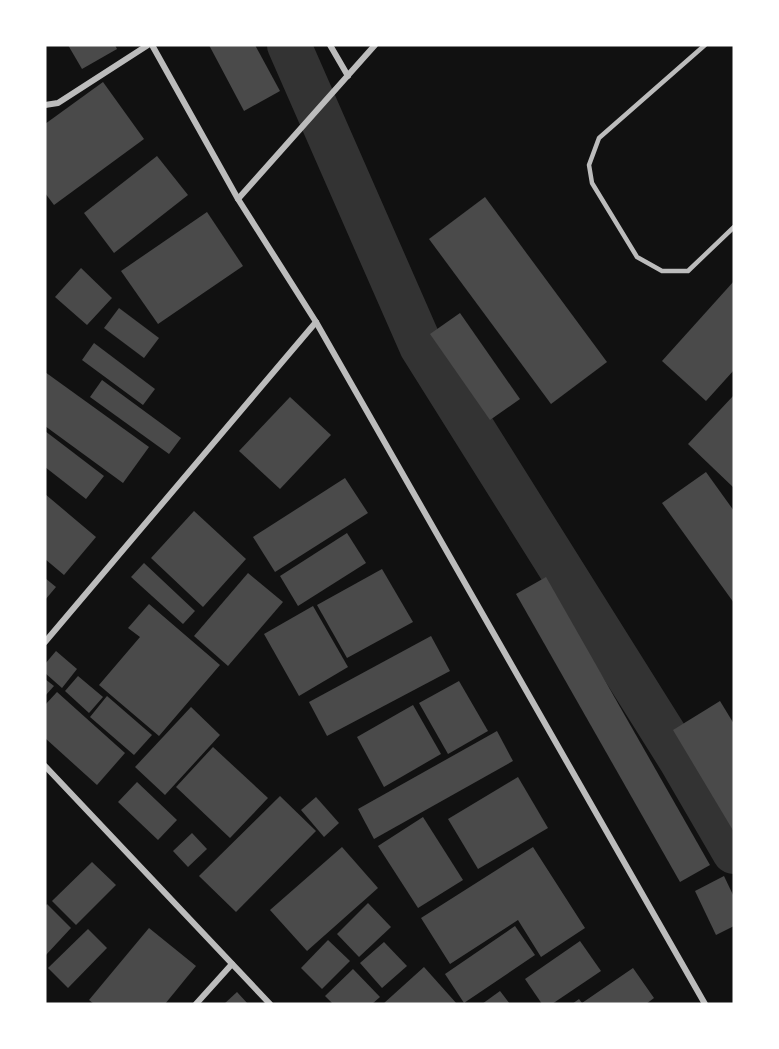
<svg xmlns="http://www.w3.org/2000/svg" width="779" height="1049" font-family="Helvetica,sans-serif">
  <style>
    .lines { fill: none; stroke-linecap: round; stroke-linejoin: round }
    .canal { stroke: #333; stroke-width: 44 }
    .building { fill: #4a4a4a }
    .service { stroke: #bcbcbc; stroke-width: 4.5 }
    .minor { stroke: #bcbcbc; stroke-width: 6 }
  </style>
  <rect width="100%" height="100%" fill="#111"/>
  <g class="lines">
    <path class="canal" d="M 289,45 L 421,346 L 680,759 L 734,852"/>
  </g>
  <g class="building">
    <path d="M 68,45 L 115,45 L 117,49 L 82,69 Z"/>
    <path d="M 209,45 L 255,45 L 280,91 L 244,111 Z"/>
    <path d="M 103,82 L 144,139 L 54,205 L 45,193 L 45,124 Z"/>
    <path d="M 157,156 L 188,195 L 114,253 L 84,213 Z"/>
    <path d="M 485,197 L 607,362 L 551,404 L 429,239 Z"/>
    <path d="M 207,212 L 243,266 L 158,324 L 121,271 Z"/>
    <path d="M 81,268 L 112,298 L 87,325 L 55,297 Z"/>
    <path d="M 734,281 L 734,370 L 706,401 L 662,361 Z"/>
    <path d="M 119,308 L 159,338 L 144,358 L 104,328 Z"/>
    <path d="M 460,313 L 520,399 L 490,420 L 430,334 Z"/>
    <path d="M 94,343 L 155,389 L 143,405 L 82,360 Z"/>
    <path d="M 45,372 L 149,447 L 123,483 L 45,426 Z"/>
    <path d="M 102,380 L 181,438 L 169,454 L 90,397 Z"/>
    <path d="M 734,395 L 734,488 L 688,444 Z"/>
    <path d="M 290,397 L 331,435 L 280,489 L 239,451 Z"/>
    <path d="M 45,431 L 104,476 L 86,499 L 45,467 Z"/>
    <path d="M 706,472 L 734,511 L 734,603 L 662,503 Z"/>
    <path d="M 345,478 L 368,513 L 275,572 L 253,537 Z"/>
    <path d="M 45,494 L 96,537 L 64,575 L 45,559 Z"/>
    <path d="M 194,511 L 246,559 L 203,607 L 151,558 Z"/>
    <path d="M 347,533 L 366,563 L 298,606 L 280,576 Z"/>
    <path d="M 144,563 L 195,611 L 183,624 L 131,577 Z"/>
    <path d="M 382,569 L 413,622 L 347,658 L 317,605 Z"/>
    <path d="M 248,573 L 283,602 L 228,666 L 194,636 Z"/>
    <path d="M 546,577 L 710,865 L 680,882 L 516,594 Z"/>
    <path d="M 45,578 L 56,587 L 45,600 Z"/>
    <path d="M 149,604 L 220,665 L 159,736 L 99,685 L 140,637 L 128,628 Z"/>
    <path d="M 313,606 L 348,667 L 299,696 L 264,634 Z"/>
    <path d="M 431,636 L 450,671 L 327,736 L 309,702 Z"/>
    <path d="M 56,651 L 77,669 L 62,688 L 45,673 L 45,664 Z"/>
    <path d="M 78,676 L 103,697 L 89,713 L 65,691 Z"/>
    <path d="M 45,679 L 54,686 L 45,696 Z"/>
    <path d="M 459,681 L 488,731 L 448,754 L 419,703 Z"/>
    <path d="M 57,692 L 125,753 L 97,785 L 45,738 L 45,705 Z"/>
    <path d="M 107,696 L 152,735 L 134,755 L 90,717 Z"/>
    <path d="M 720,701 L 734,724 L 734,832 L 673,730 Z"/>
    <path d="M 413,705 L 441,754 L 384,787 L 357,737 Z"/>
    <path d="M 191,707 L 220,735 L 165,795 L 135,767 Z"/>
    <path d="M 497,731 L 513,761 L 374,839 L 358,809 Z"/>
    <path d="M 213,747 L 268,798 L 230,838 L 176,787 Z"/>
    <path d="M 518,777 L 548,828 L 478,869 L 448,819 Z"/>
    <path d="M 137,782 L 177,820 L 158,840 L 118,802 Z"/>
    <path d="M 280,796 L 316,831 L 236,912 L 199,876 Z"/>
    <path d="M 316,797 L 339,823 L 324,837 L 301,810 Z"/>
    <path d="M 423,817 L 463,880 L 418,908 L 378,846 Z"/>
    <path d="M 192,833 L 207,849 L 188,867 L 173,851 Z"/>
    <path d="M 342,847 L 378,888 L 307,951 L 270,910 Z"/>
    <path d="M 533,847 L 585,928 L 541,957 L 518,920 L 450,964 L 421,918 Z"/>
    <path d="M 92,862 L 116,885 L 76,925 L 52,901 Z"/>
    <path d="M 724,876 L 734,897 L 734,926 L 716,935 L 695,891 Z"/>
    <path d="M 368,903 L 391,927 L 359,957 L 337,934 Z"/>
    <path d="M 47,904 L 71,928 L 45,956 L 45,907 Z"/>
    <path d="M 515,926 L 535,955 L 464,1003 L 445,974 Z"/>
    <path d="M 149,928 L 196,966 L 165,1004 L 94,1004 L 89,1000 Z"/>
    <path d="M 88,929 L 107,948 L 68,988 L 48,968 Z"/>
    <path d="M 328,940 L 350,961 L 322,989 L 301,968 Z"/>
    <path d="M 580,941 L 601,971 L 552,1004 L 542,1004 L 525,979 Z"/>
    <path d="M 384,942 L 407,966 L 382,988 L 360,963 Z"/>
    <path d="M 424,967 L 457,1004 L 383,1004 Z"/>
    <path d="M 633,968 L 654,998 L 646,1004 L 572,1004 L 579,999 L 582,1003 Z"/>
    <path d="M 353,969 L 380,997 L 372,1004 L 333,1004 L 325,996 Z"/>
    <path d="M 500,991 L 510,1004 L 482,1004 Z"/>
    <path d="M 237,992 L 248,1004 L 224,1004 Z"/>
  </g>
  <g class="lines">
    <path class="service" d="M 705,45 L 599,138 L 589,165 L 592,183 L 637,257 L 662,271 L 688,271 L 734,227"/>
    <g class="minor">
      <path d="M 152,45 L 238,199 L 316,322 L 705,1004"/>
      <path d="M 330,45 L 348,76"/>
      <path d="M 45,105 L 58,103 L 148,45"/>
      <path d="M 238,199 L 375,45"/>
      <path d="M 45,642 L 316,322"/>
      <path d="M 45,766 L 270,1004"/>
      <path d="M 196,1004 L 232,964"/>
    </g>
  </g>
  <rect width="779" height="1049" fill="none" stroke="#ffffff" stroke-width="93"/>
</svg>
